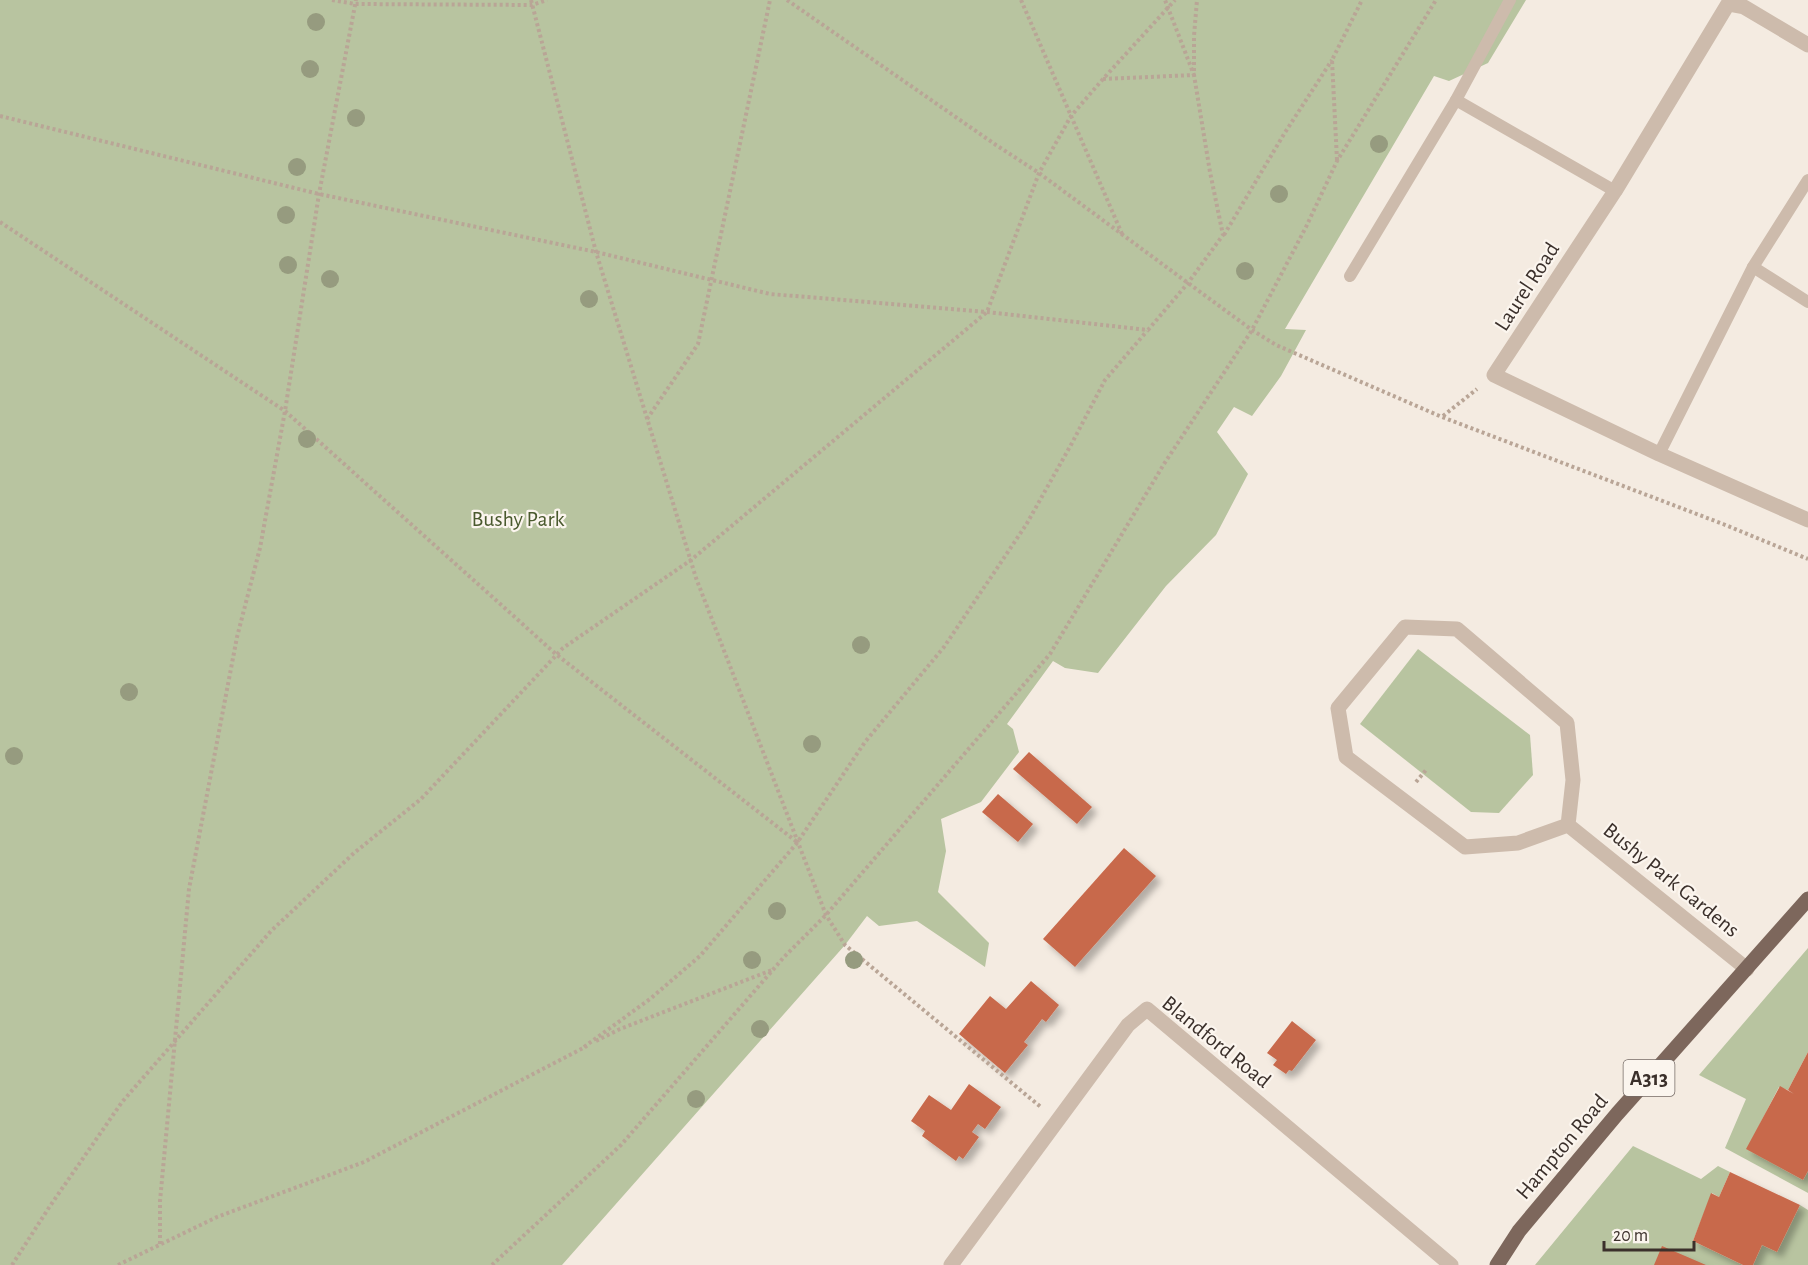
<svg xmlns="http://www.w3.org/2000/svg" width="1808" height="1265" font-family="'Alegreya Sans',sans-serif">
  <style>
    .green { fill: #b8c4a0 }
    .building { fill: #c8694b; filter: url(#shadow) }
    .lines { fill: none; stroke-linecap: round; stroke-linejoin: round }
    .path { stroke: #b9a596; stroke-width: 4; stroke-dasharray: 3 3; stroke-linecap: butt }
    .lane { stroke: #cdbbac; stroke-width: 12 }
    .street { stroke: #cdbbac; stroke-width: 15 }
    .primary { stroke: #7d675c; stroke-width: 15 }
    .tree { fill: #969b7f }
    .labels { text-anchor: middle; stroke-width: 4.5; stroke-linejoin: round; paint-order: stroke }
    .shield { fill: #fbf5ee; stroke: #756b66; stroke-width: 1.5 }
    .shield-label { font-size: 21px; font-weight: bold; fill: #3b302b }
    .street-label { font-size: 22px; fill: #3b302b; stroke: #fbf5ee }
    .park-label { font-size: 22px; fill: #4a5a2e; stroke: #fbf5ee }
  </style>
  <defs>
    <filter id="shadow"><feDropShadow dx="5.5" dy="5.5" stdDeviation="3" flood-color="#0004"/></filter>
  </defs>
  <rect width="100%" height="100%" fill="#f4ebe1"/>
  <g class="green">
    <path d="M 0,0 L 1526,0 L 1488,63 L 1449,81 L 1434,76 L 1285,329 L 1306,330 L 1281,376 L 1252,416 L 1234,407 L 1217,432 L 1248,474 L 1216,535 L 1166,586 L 1098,673 L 1065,668 L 1053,661 L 1007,724 L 1013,729 L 1019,752 L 981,802 L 941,819 L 946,851 L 938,892 L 989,943 L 985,967 L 917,921 L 879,926 L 867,916 L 845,945 L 562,1265 L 0,1265 Z"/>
    <path d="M 1418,649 L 1530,735 L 1533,775 L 1499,813 L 1471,812 L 1360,724 Z"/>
    <path d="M 1808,948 L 1808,1052 L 1788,1090 L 1779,1087 L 1747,1149 L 1803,1180 L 1808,1171 L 1808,1193 L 1725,1148 L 1746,1099 L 1699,1075 Z"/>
    <path d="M 1633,1146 L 1701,1179 L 1718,1166 L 1730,1172 L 1719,1197 L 1712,1193 L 1693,1241 L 1743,1265 L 1535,1265 Z"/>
    <path d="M 1800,1205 L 1808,1210 L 1808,1265 L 1753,1265 L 1762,1245 L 1777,1252 Z"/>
  </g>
  <g class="building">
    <path d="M 1029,752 L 1092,807 L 1077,824 L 1013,769 Z"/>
    <path d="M 998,794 L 1033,824 L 1018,842 L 982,812 Z"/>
    <path d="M 1124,848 L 1156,876 L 1075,967 L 1043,939 Z"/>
    <path d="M 1031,981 L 1059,1005 L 1046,1022 L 1042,1019 L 1032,1032 L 1024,1042 L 1028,1045 L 1005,1073 L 959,1034 L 990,996 L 1006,1009 Z"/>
    <path d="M 1292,1021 L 1316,1040 L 1292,1071 L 1289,1070 L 1286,1074 L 1273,1065 L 1277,1060 L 1267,1053 Z"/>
    <path d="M 1808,1052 L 1808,1171 L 1803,1180 L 1746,1149 L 1780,1086 L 1794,1094 L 1788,1090 Z"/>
    <path d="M 969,1084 L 1001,1107 L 985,1129 L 978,1124 L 972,1132 L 979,1137 L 963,1159 L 959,1156 L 956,1161 L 922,1136 L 925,1131 L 911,1121 L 929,1095 L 951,1110 Z"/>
    <path d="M 1730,1172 L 1800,1205 L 1777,1252 L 1762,1245 L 1753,1265 L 1743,1265 L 1693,1241 L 1711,1193 L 1719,1197 Z"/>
    <path d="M 1662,1246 L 1706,1265 L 1654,1265 Z"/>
  </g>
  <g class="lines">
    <g class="path">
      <path d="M 332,0 L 355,4 L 532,5 L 547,0"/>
      <path d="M 531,0 L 596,252 L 696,578 L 826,915 L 845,945 L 1042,1108"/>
      <path d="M 787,0 L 996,145 L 1039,173 L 1188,283 L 1252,330 L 1276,345 L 1442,417 L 1723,524 L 1808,559"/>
      <path d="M 1021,0 L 1122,234"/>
      <path d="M 1103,79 L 1194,75 L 1165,0"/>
      <path d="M 0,116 L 319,194 L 596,252 L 770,294 L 987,312 L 1148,330 L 1188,283 L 1223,235 L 1210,172 L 1194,75 L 1194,36 L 1197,0"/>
      <path d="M 1337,160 L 1332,60 L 1362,0"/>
      <path d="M 0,222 L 285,411 L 557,655 L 797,842"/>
      <path d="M 1224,235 L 1284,134 L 1332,60"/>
      <path d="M 1443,416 L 1477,389"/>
      <path d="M 647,419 L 698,344 L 770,0"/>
      <path d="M 1416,782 L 1426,770"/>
      <path d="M 596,1041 L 620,1029 L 772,970"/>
      <path d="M 584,1047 L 650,999 L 700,956 L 797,843 L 865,742 L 944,647 L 1026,525 L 1072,443 L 1105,380 L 1147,331"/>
      <path d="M 160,1244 L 160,1201 L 189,889 L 237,637 L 260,548 L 285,411 L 319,194 L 356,0"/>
      <path d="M 12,1265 L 50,1206 L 122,1102 L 271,931 L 354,853 L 421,799 L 563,648 L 691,560 L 987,312 L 1039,173 L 1071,116 L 1103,79 L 1175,0"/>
      <path d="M 118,1265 L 217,1217 L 364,1162 L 587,1046"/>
      <path d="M 492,1265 L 621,1145 L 784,957 L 826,915 L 1050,654 L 1164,464 L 1252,330 L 1306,227 L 1337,161 L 1436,0"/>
    </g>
    <g class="lane">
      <path d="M 1456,100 L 1510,0"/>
      <path d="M 1753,267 L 1808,302"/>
      <path d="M 1350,276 L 1456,100 L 1615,191"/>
      <path d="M 1659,454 L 1753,267 L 1808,180"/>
    </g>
    <g class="street">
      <path d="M 1808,45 L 1744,7 L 1728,4 L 1615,191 L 1494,375 L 1659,454 L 1808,520"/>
      <path d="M 1568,825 L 1573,780 L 1567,723 L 1457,629 L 1405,627 L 1338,708 L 1346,757 L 1465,847 L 1518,843 L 1568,825 L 1747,969"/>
      <path d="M 951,1265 L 1128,1025 L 1147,1009 L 1451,1265"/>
    </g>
    <path class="primary" d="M 1497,1265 L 1519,1231 L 1617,1114 L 1808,899"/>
  </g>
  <g class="tree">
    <circle cx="316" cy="22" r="9"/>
    <circle cx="310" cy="69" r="9"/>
    <circle cx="356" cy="118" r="9"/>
    <circle cx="1379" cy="144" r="9"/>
    <circle cx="297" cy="167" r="9"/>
    <circle cx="1279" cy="194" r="9"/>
    <circle cx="286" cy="215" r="9"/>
    <circle cx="288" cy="265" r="9"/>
    <circle cx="1245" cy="271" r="9"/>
    <circle cx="330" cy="279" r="9"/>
    <circle cx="589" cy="299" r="9"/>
    <circle cx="307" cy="439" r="9"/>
    <circle cx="861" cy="645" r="9"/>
    <circle cx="129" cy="692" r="9"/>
    <circle cx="812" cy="744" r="9"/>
    <circle cx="14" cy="756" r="9"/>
    <circle cx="777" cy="911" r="9"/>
    <circle cx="752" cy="960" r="9"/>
    <circle cx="854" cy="960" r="9"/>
    <circle cx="760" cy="1029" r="9"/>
    <circle cx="696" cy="1099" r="9"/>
  </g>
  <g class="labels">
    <rect class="shield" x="1623.5" y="1060" width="51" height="36" rx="4.5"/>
    <g class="shield-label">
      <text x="1649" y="1085">A313</text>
    </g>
    <g class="street-label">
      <text transform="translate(1526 286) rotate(-57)" y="8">Laurel Road</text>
      <text transform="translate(1672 879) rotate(39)" y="8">Bushy Park Gardens</text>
      <text transform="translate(1217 1041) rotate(39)" y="8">Blandford Road</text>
      <text transform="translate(1561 1146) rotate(-50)" y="8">Hampton Road</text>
    </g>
    <g class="park-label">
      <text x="518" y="526">Bushy Park</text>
    </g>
  </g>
  <path d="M1604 1241v9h90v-9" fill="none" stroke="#3b302b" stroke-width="3"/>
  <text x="1613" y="1241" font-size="18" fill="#3b302b" stroke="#fbf5ee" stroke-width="4.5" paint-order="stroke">20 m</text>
</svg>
